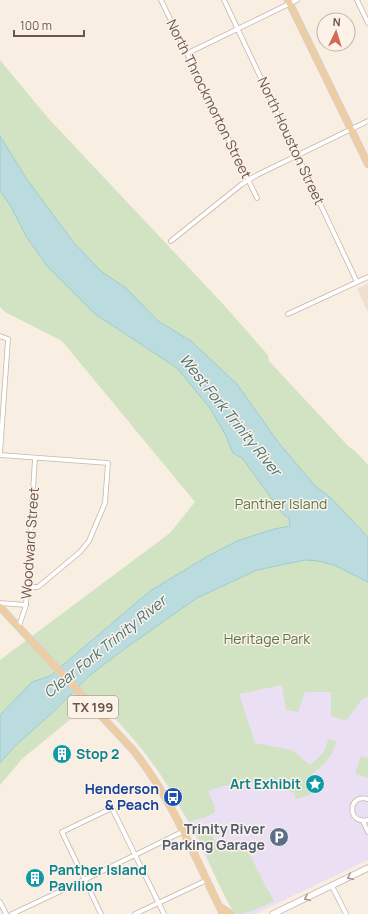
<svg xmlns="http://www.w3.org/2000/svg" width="368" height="914" font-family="Manrope,sans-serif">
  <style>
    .residential { fill: #efdfd1 }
    .education { fill: #ebdff4 }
    .green { fill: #d2e3c3 }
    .water { fill: #badcdf; stroke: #a1cbcf }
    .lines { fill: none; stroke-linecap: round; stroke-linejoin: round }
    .street-casing { stroke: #c7b5ab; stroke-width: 5.5 }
    .secondary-casing { stroke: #ccb7ab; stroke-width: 7 }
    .primary-casing { stroke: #d6cfcd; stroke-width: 8 }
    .street { stroke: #fff; stroke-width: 4 }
    .secondary { stroke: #fff; stroke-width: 5.5 }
    .primary { stroke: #efcda2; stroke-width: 6 }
    .oneway { stroke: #a79994 }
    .labels { text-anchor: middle; stroke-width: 3; stroke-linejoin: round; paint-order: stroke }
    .shield { fill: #fcf2e7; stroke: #97847a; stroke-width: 1 }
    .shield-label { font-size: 13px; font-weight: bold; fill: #6c554c }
    .street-label { font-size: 14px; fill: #6c554c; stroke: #fcf2e7 }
    .park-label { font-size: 14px; fill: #597649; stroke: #fcf2e7 }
    .culture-label { font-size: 14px; font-weight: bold; fill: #0d838f; stroke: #fcf2e7; text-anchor: start }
    .transit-label { font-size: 14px; font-weight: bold; fill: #164399; stroke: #fcf2e7; text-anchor: end }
    .service-label { font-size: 14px; font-weight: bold; fill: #4e5e75; stroke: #fcf2e7; text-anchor: end }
    .water-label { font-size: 15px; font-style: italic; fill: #467277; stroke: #fcf2e7 }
  </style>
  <rect width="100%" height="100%" fill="#f8eee2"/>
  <path class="residential" d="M 368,283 L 368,312 L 357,289 Z"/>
  <path class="education" d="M 135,670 L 368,687 L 368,860 L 255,914 L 235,914 L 233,912 L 185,816 L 167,783 L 139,745 L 99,702 Z"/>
  <g class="green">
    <path d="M 0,60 L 48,118 L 223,304 L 268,355 L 269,361 L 349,447 L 354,450 L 368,465 L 368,697 L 362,699 L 346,721 L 331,716 L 331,692 L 305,692 L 298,712 L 286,710 L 282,685 L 239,694 L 255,743 L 292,750 L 310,765 C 320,757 326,752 328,739 L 337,742 C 330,759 324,766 309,776 L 310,795 L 296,799 L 294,793 C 260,780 242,779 208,791 L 215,807 L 215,812 C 210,816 198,819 190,822 C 180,811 175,796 166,783 C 146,752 121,722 93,697 L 72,718 L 23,758 L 0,785 L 0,660 L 170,533 L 195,502 L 62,341 L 5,312 L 0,307 Z"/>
    <path d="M 361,756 L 368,758 L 368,778 L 355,773 Z"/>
    <path d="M 203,827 C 222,832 207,865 245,845 L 268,891 L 269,891 L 274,901 C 264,906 248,914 237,914 C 228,910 201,842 195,830 Z"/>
  </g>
  <path class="water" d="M 0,136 L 26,178 L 74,243 L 102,272 L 126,288 L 158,321 L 191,341 L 237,384 L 278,442 L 316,487 L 330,497 L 368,537 L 368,582 L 334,565 L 318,561 L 305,560 L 257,570 L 197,598 L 127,647 L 89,676 L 52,713 L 14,747 L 0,763 L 0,715 L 32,682 L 50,676 L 150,591 L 208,556 L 237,541 L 274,529 L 290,526 L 289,518 L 283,514 L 242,458 L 233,453 L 226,436 L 210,408 L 177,368 L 95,314 L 47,266 L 26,236 L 10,205 L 0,191 Z"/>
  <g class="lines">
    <defs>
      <g id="street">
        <path d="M 161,0 L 257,198"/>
        <path d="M 224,0 L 357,282"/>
        <path d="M 357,0 L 368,23"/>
        <path d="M 188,53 L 297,0"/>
        <path d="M 171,241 L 242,184 L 257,175 L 368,121"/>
        <path d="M 288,314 L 368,277"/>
        <path d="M 0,336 L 8,339 L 0,454"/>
        <path d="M 0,455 L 108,463 L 105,503 L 89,541 L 80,552 L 38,587 L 27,587"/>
        <path d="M 0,603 L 26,605"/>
        <path d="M 19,626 L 26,605 L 35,458"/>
        <path d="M 368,799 C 347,793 347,825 368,820"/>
        <path d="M 363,821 L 368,832"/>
        <path d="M 332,886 L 346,914"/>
        <path d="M 0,902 L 6,914"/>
        <path d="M 12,914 L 84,880 L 184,831"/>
        <path d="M 101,914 L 62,832 L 112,808 L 164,914"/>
        <path d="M 135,914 L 207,880"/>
      </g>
      <path id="secondary" d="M 273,914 L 368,868"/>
      <g id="primary">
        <path d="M 288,0 L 368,164"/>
        <path d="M 0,607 L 133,750 C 173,800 195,858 223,914"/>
        <path d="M 220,907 L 231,914"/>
      </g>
    </defs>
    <use href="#street" class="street-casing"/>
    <use href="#secondary" class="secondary-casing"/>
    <use href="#primary" class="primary-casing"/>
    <use href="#street" class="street"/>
    <use href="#secondary" class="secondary"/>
    <use href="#primary" class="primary"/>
  </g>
  <defs><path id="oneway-chevron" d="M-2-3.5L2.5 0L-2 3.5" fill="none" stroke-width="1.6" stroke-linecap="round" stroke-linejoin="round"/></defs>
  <g class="oneway">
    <use href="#oneway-chevron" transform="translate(350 877) rotate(154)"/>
    <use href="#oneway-chevron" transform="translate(307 898) rotate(154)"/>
  </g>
  <defs>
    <symbol id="building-disc" viewBox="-11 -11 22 22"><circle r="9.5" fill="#0f9aa8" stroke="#fcf2e7"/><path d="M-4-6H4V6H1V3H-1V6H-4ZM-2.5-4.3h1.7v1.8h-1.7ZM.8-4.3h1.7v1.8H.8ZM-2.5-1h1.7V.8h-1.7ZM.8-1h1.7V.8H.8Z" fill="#fff"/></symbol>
    <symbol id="sight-disc" viewBox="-11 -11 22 22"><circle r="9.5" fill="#0f9aa8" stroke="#fcf2e7"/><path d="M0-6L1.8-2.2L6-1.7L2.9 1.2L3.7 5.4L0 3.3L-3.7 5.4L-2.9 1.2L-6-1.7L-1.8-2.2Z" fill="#fff"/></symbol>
    <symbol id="bus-disc" viewBox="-11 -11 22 22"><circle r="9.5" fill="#1a4fb4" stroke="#fcf2e7"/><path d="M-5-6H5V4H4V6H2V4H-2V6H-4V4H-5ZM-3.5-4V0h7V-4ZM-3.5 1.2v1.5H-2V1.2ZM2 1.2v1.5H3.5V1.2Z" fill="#fff"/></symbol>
    <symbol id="parking-disc" viewBox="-11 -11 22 22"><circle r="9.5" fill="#5c6f8a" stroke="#fcf2e7"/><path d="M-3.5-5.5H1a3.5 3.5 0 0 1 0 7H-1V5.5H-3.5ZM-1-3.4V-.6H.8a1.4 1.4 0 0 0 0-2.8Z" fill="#fff"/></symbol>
  </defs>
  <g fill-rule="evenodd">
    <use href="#building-disc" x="51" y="743" width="22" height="22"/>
    <use href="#sight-disc" x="304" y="773" width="22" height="22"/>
    <use href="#bus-disc" x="162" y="786" width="22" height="22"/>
    <use href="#parking-disc" x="268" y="826" width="22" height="22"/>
    <use href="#building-disc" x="24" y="867" width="22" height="22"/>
  </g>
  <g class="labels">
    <rect class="shield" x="68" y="696" width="50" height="22" rx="3"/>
    <g class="shield-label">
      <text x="93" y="712">TX 199</text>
    </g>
    <g class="street-label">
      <text transform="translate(209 99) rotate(64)" y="5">North Throckmorton Street</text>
      <text transform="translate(291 141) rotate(65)" y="5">North Houston Street</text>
      <text transform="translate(30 543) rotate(-86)" y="5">Woodward Street</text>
    </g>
    <g class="park-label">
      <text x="281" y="509">Panther Island</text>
      <text x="267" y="644">Heritage Park</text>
    </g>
    <g class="culture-label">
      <text x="76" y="759">Stop 2</text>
      <text x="301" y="789" text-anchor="end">Art Exhibit</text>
      <text x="49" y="875">Panther Island<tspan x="49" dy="16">Pavilion</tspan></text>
    </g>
    <g class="transit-label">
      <text x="159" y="794">Henderson<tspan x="159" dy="16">&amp; Peach</tspan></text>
    </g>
    <g class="service-label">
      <text x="265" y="834">Trinity River<tspan x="265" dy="16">Parking Garage</tspan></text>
    </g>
    <g class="water-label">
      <text transform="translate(230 415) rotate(51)" y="5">West Fork Trinity River</text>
      <text transform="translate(105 647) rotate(-39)" y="5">Clear Fork Trinity River</text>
    </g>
  </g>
  <g transform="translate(336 32) rotate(4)"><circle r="19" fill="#fcf2e7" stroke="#c2b3a9"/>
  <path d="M0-3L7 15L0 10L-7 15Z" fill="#d36956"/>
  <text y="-6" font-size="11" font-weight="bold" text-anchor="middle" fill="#6c554c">N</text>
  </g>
  <path d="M14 30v6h70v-6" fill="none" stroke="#6c554c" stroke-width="2"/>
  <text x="20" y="30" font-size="12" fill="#6c554c" stroke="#fcf2e7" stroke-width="3" paint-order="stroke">100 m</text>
</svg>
